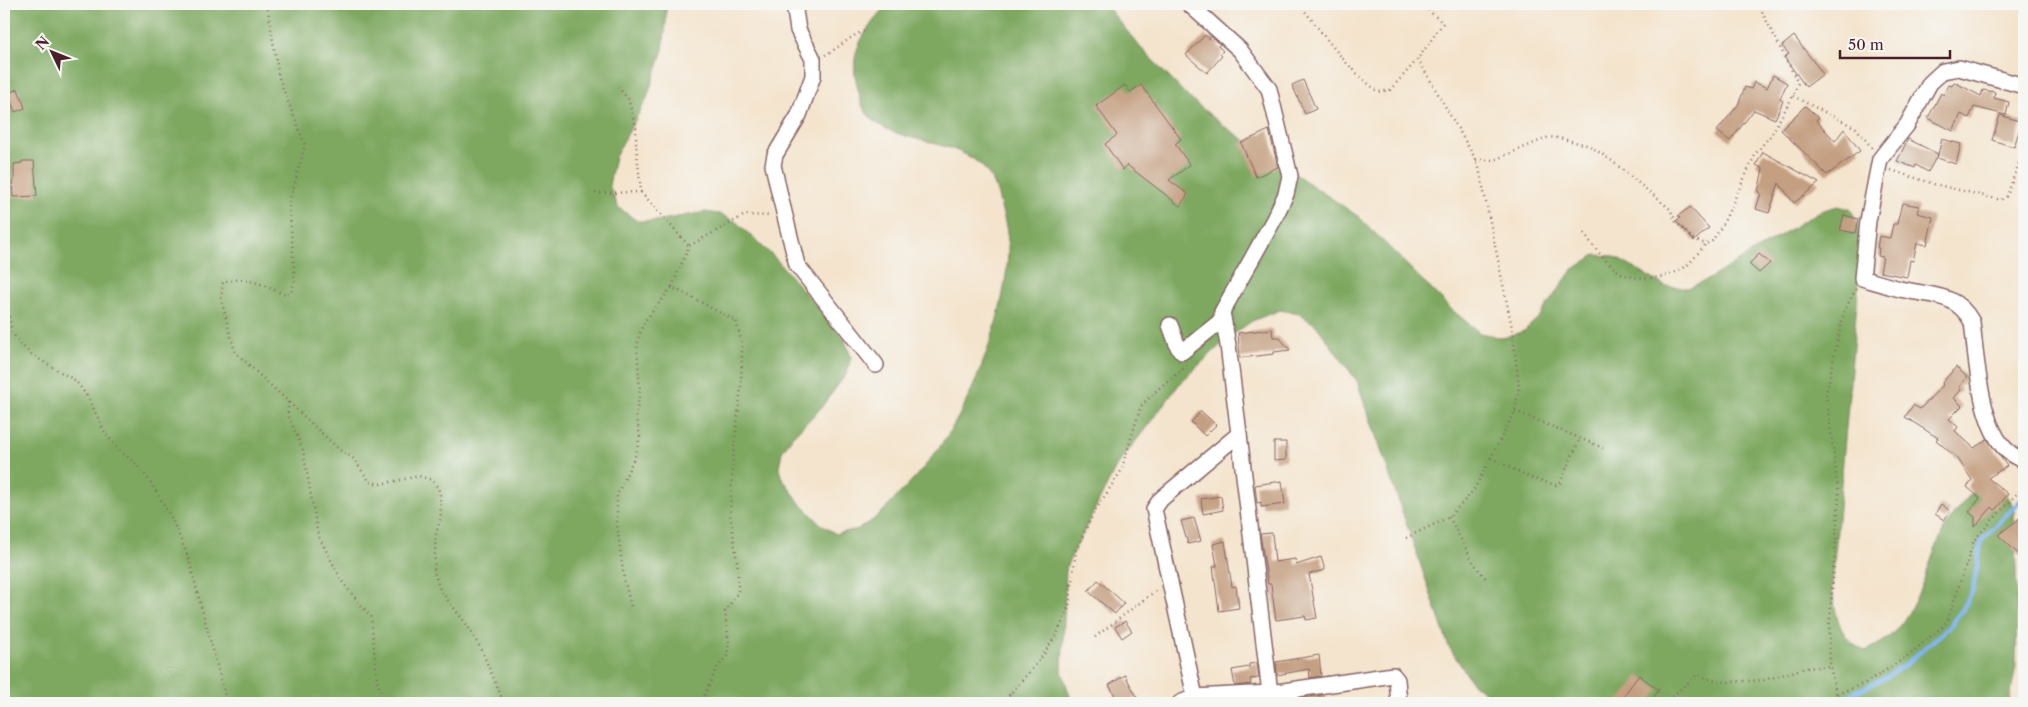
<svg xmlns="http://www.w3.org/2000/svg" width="2028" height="707" font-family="'Libre Caslon Text',serif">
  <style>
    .forest { fill: #7ea860; stroke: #646446 }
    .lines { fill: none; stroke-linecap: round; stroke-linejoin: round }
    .stream { stroke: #82b6f0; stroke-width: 4.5 }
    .building { fill: #c49f81 }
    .minor-casing { stroke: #866464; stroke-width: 18 }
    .path { stroke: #866464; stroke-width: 2.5; stroke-dasharray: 1 4; stroke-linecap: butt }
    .minor { stroke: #fff; stroke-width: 15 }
  </style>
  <rect width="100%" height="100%" fill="#f6f6f2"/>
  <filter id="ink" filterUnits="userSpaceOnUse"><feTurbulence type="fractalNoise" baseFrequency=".02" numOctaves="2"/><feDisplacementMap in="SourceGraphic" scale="10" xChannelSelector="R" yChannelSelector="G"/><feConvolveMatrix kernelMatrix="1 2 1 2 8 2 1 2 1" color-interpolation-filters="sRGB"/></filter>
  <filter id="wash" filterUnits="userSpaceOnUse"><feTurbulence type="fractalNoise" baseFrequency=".0096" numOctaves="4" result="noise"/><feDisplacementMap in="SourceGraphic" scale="20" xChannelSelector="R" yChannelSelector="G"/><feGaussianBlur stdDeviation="1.12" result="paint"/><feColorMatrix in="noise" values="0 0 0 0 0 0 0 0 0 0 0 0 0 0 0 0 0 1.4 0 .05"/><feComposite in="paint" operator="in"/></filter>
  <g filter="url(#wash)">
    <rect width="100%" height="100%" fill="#f4e4cd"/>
    <path class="forest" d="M 4,4 L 666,4 L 666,22 L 663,50 L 647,98 L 615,157 L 609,185 L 618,207 L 637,221 L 656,221 L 705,212 L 719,214 L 735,221 L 775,258 L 844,338 L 851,357 L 847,373 L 820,409 L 792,437 L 782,452 L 779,466 L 783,479 L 799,502 L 822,525 L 836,534 C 843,532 851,531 858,529 C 876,521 891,503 904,489 C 920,472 936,454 949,433 C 978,387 1007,306 1008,251 C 1009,236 1005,221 1001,207 C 998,195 995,182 987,172 C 958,133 883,148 863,107 C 860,102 860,95 858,89 C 847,49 864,35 886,4 L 1105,4 L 1140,47 L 1188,97 L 1224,126 L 1359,217 L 1451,309 L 1480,333 L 1503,338 L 1524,331 L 1538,318 L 1572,270 L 1595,255 L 1613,256 L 1665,286 L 1688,288 L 1709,279 L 1820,211 L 1838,206 L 1850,209 C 1864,229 1859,256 1859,279 L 1832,587 C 1835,613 1838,639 1865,651 C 1918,631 1922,570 1946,526 C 1954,512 1964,501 1975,490 L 2000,490 L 2010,499 L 2014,511 L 2017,599 L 2016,666 L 2009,703 L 1500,703 L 1473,684 L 1449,647 L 1357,381 L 1316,325 L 1299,314 L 1280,310 L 1252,321 L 1228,338 L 1181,382 L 1116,467 L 1066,567 L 1062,671 L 1072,703 L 4,703 Z"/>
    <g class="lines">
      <path class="stream" d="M 1842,698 L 1885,678 L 1905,665 L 1948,628 L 1963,609 L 1972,592 L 1977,568 L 1981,541 L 2024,497"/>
    </g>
    <g id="blocks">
      <g class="building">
        <path d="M 1205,35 L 1209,39 L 1211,36 L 1220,44 L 1218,46 L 1223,51 L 1220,54 L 1222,56 L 1207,73 L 1186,55 Z"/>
        <path d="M 1794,36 L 1823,74 L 1806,87 L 1784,57 L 1789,54 L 1782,46 Z"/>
        <path d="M 1773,75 L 1787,83 L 1780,99 L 1783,101 L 1775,119 L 1754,110 L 1730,141 L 1717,131 L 1738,105 L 1745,87 L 1751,89 L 1754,82 L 1767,88 Z"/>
        <path d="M 1303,80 L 1316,109 L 1305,114 L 1292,85 Z"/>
        <path d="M 1954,82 L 1981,96 L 1983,90 L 1995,92 L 1994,98 L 2009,102 L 2006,115 L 1974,107 L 1969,118 L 1961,114 L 1953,131 L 1928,118 L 1941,93 L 1943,95 L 1949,85 L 1952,86 Z"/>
        <path d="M 1125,85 L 1130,92 L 1141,85 L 1181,139 L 1175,144 L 1190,165 L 1169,180 L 1188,194 L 1180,206 L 1127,165 L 1123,170 L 1105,144 L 1117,135 L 1096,106 Z"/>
        <path d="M 18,89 L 25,108 L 15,112 L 8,93 Z"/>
        <path d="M 1805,106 L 1819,118 L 1816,120 L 1835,141 L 1844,129 L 1860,151 L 1827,175 L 1781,130 Z"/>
        <path d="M 2000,115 L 2022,122 L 2014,147 L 1992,140 Z"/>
        <path d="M 1269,130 L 1278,167 L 1256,177 L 1241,143 Z"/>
        <path d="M 1908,139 L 1938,154 L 1942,139 L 1961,144 L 1956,164 L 1937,158 L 1938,154 L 1928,172 L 1916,165 L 1915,168 L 1897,161 Z"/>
        <path d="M 1763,152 L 1819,183 L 1794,203 L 1779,183 L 1769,213 L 1756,209 L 1761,193 L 1758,192 L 1763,169 L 1756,165 Z"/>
        <path d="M 22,161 L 34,161 L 37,196 L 13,197 L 12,182 L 14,181 L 14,164 L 22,163 Z"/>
        <path d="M 1902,203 L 1919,206 L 1917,213 L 1933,217 L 1927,245 L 1917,243 L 1913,261 L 1910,260 L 1907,277 L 1880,272 L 1883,257 L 1878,256 L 1879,248 L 1877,248 L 1879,236 L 1890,238 L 1893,224 L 1897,224 Z"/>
        <path d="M 1690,207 L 1709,228 L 1694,241 L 1676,221 L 1680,218 L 1678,216 Z"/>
        <path d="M 1844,215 L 1858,219 L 1855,233 L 1840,230 Z"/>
        <path d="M 1759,254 L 1770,263 L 1759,273 L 1749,264 Z"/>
        <path d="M 1272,329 L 1273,337 L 1279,337 L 1290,350 L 1274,352 L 1274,354 L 1240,358 L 1238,333 Z"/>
        <path d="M 1956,367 L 1967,377 L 1959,387 L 1961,390 L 1954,398 L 1962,406 L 1949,419 L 1958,427 L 1955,431 L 1974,448 L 1987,439 L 2007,466 L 1988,478 L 2008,494 L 1995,510 L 1992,507 L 1975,527 L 1975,517 L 1969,512 L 1980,498 L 1967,487 L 1972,480 L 1958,459 L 1936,440 L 1938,438 L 1905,417 L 1913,405 L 1920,409 L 1943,385 L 1942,383 Z"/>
        <path d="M 1201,411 L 1216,425 L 1205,436 L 1191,422 Z"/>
        <path d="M 1274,442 L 1286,442 L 1286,460 L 1274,461 Z"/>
        <path d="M 1282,481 L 1285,504 L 1261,507 L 1261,502 L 1257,503 L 1255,485 Z"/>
        <path d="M 1221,496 L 1223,510 L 1203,514 L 1201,499 Z"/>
        <path d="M 1941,504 L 1950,511 L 1944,520 L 1935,514 Z"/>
        <path d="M 2024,515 L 2024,559 L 1998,535 Z"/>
        <path d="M 1194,518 L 1201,541 L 1188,544 L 1181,521 Z"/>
        <path d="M 1272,533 L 1275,562 L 1295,559 L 1296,565 L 1321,557 L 1325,570 L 1309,574 L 1317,618 L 1306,620 L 1305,616 L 1276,620 L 1271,584 L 1268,584 L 1260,534 Z"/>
        <path d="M 1225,541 L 1232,587 L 1236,586 L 1239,608 L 1219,611 L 1213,566 L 1217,566 L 1213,544 Z"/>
        <path d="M 1098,580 L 1124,603 L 1115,614 L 1088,591 Z"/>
        <path d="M 1125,621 L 1132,631 L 1122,638 L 1115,627 Z"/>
        <path d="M 1319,655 L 1321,676 L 1310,678 L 1309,669 L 1277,675 L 1276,662 Z"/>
        <path d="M 1257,663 L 1259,678 L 1250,679 L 1251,684 L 1235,686 L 1232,670 L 1249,667 L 1249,664 Z"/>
        <path d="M 1125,675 L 1137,697 L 1127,703 L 1119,703 L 1109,685 Z"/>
        <path d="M 1639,675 L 1659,690 L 1649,703 L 1618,703 Z"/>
        <path d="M 1324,695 L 1325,703 L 1288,703 L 1288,700 Z"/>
      </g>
    </g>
  </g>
  <g filter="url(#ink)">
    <use href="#blocks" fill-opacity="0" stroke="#866464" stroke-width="1"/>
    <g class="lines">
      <defs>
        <g id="minor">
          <path d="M 794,4 L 798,30 L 813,59 L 813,76 L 799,115 L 775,155 L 773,165 L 780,196 L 797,265 L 876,365"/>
          <path d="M 2024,86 L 1959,68 L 1943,71 L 1930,83 L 1907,125 L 1880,159 L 1868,221 L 1862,278 C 1875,282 1888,286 1900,289 C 1930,296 1956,292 1972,322 C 1977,359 1979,449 2024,460"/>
          <path d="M 1170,325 L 1178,347 L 1182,352 L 1223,319"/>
          <path d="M 1239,434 L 1270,693 L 1393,675 L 1397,680 L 1399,703"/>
          <path d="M 1195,697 L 1270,693"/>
          <path d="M 1180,703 L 1195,697 L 1154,509 L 1161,499 L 1239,434 L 1228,345 L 1222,312 L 1273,221 L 1286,194 L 1290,176 L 1269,89 L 1240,50 L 1189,4"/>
        </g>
      </defs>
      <use href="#minor" class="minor-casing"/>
      <g class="path">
        <path d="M 267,4 L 279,78 L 305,145 L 289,204 L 295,280 L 291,293 L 285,295 C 264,285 246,275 223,282 L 221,299 L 235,352 L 342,452 L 352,457 L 370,482 L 380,484 L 419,476 L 432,480 L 438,488 L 440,493 L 441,517 L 436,533 L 434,572 L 440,590 L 467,625 L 481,649 L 504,703"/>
        <path d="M 1299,4 C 1324,34 1346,69 1379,92 L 1390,90 L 1418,59 L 1443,23 L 1421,4"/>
        <path d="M 825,55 C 839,48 850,36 864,31"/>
        <path d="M 618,87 L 628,99 L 636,127 L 636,144 L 641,192 L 689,246"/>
        <path d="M 1793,96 L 1856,128 L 1872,148"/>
        <path d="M 1476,160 L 1494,160 L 1549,137 L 1559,138 L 1590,146 L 1612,161 L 1670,209 L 1676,222 L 1693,239 L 1706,244 L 1712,241 L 1722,226 L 1756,153 L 1771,135 L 1793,96 L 1798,83 L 1758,4"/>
        <path d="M 1891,170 L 1934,184 L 2001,200 L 2007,196 L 2020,160"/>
        <path d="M 595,193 L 641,192"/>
        <path d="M 1584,233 C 1594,247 1604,261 1618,271 C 1637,283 1667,279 1685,267 C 1693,261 1699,251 1706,244"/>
        <path d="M 672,287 L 689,246 L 745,215 L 771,216"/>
        <path d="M 4,292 L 12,332 L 20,344 L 32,355 L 76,381 L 89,399 L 105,433 L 119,450 L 136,464 L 150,481 L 172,519 L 188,557 L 227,703"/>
        <path d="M 288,402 L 288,415 L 303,450 L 318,535 L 343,583 L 371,617 L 377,680 L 384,703"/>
        <path d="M 1515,411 L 1603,448"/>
        <path d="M 1491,458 L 1533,479 L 1556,485 L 1560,483 L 1580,438"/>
        <path d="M 1449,517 L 1473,562 L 1486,579"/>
        <path d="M 1406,538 L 1449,517 L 1467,498 L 1475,488 L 1515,411 L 1519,386 L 1512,328 L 1479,168 L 1476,160 L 1418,59"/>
        <path d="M 631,606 L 624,579 L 617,525 L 617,495 L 636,454 L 640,436 L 636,416 L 640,391 L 637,349 L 639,336 L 644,322 L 672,287 L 736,321 L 742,344 L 741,386 L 733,457 L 730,513 L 738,568 L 738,592 L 725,612 L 729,642 L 727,656 L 716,669 L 701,703"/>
        <path d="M 1095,637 L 1158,589"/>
        <path d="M 1010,694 L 1015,703"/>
        <path d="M 1837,694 L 1865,683 L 1885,671 L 1906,657 L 1941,628 L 1947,621 L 1951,610 L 1974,540 L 2024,486"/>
        <path d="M 1002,703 L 1039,661 L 1057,634 L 1069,607 L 1076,550 L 1093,514 L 1121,471 L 1141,406 L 1158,389 L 1187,366"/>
        <path d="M 1665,703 L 1697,675 L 1712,680 L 1727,682 L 1764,680 L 1806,668 L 1830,666"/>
        <path d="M 1838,703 L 1830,666 L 1829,631 L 1839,496 L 1826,394 L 1844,311 L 1856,289"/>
      </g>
      <use href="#minor" class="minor"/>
    </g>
  </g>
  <rect width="2028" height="707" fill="none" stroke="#f6f6f2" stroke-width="20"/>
  <g transform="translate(52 52) rotate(313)" stroke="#f6f6f2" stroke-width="4" paint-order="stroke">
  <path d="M0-4L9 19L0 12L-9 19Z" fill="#4a1f2b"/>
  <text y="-8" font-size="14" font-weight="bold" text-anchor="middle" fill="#4a1f2b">N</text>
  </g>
  <path d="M1840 50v8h110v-8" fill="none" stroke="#4a1f2b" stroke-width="2.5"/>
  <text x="1848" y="50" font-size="15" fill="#4a1f2b" stroke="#f6f6f2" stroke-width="4" paint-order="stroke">50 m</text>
</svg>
